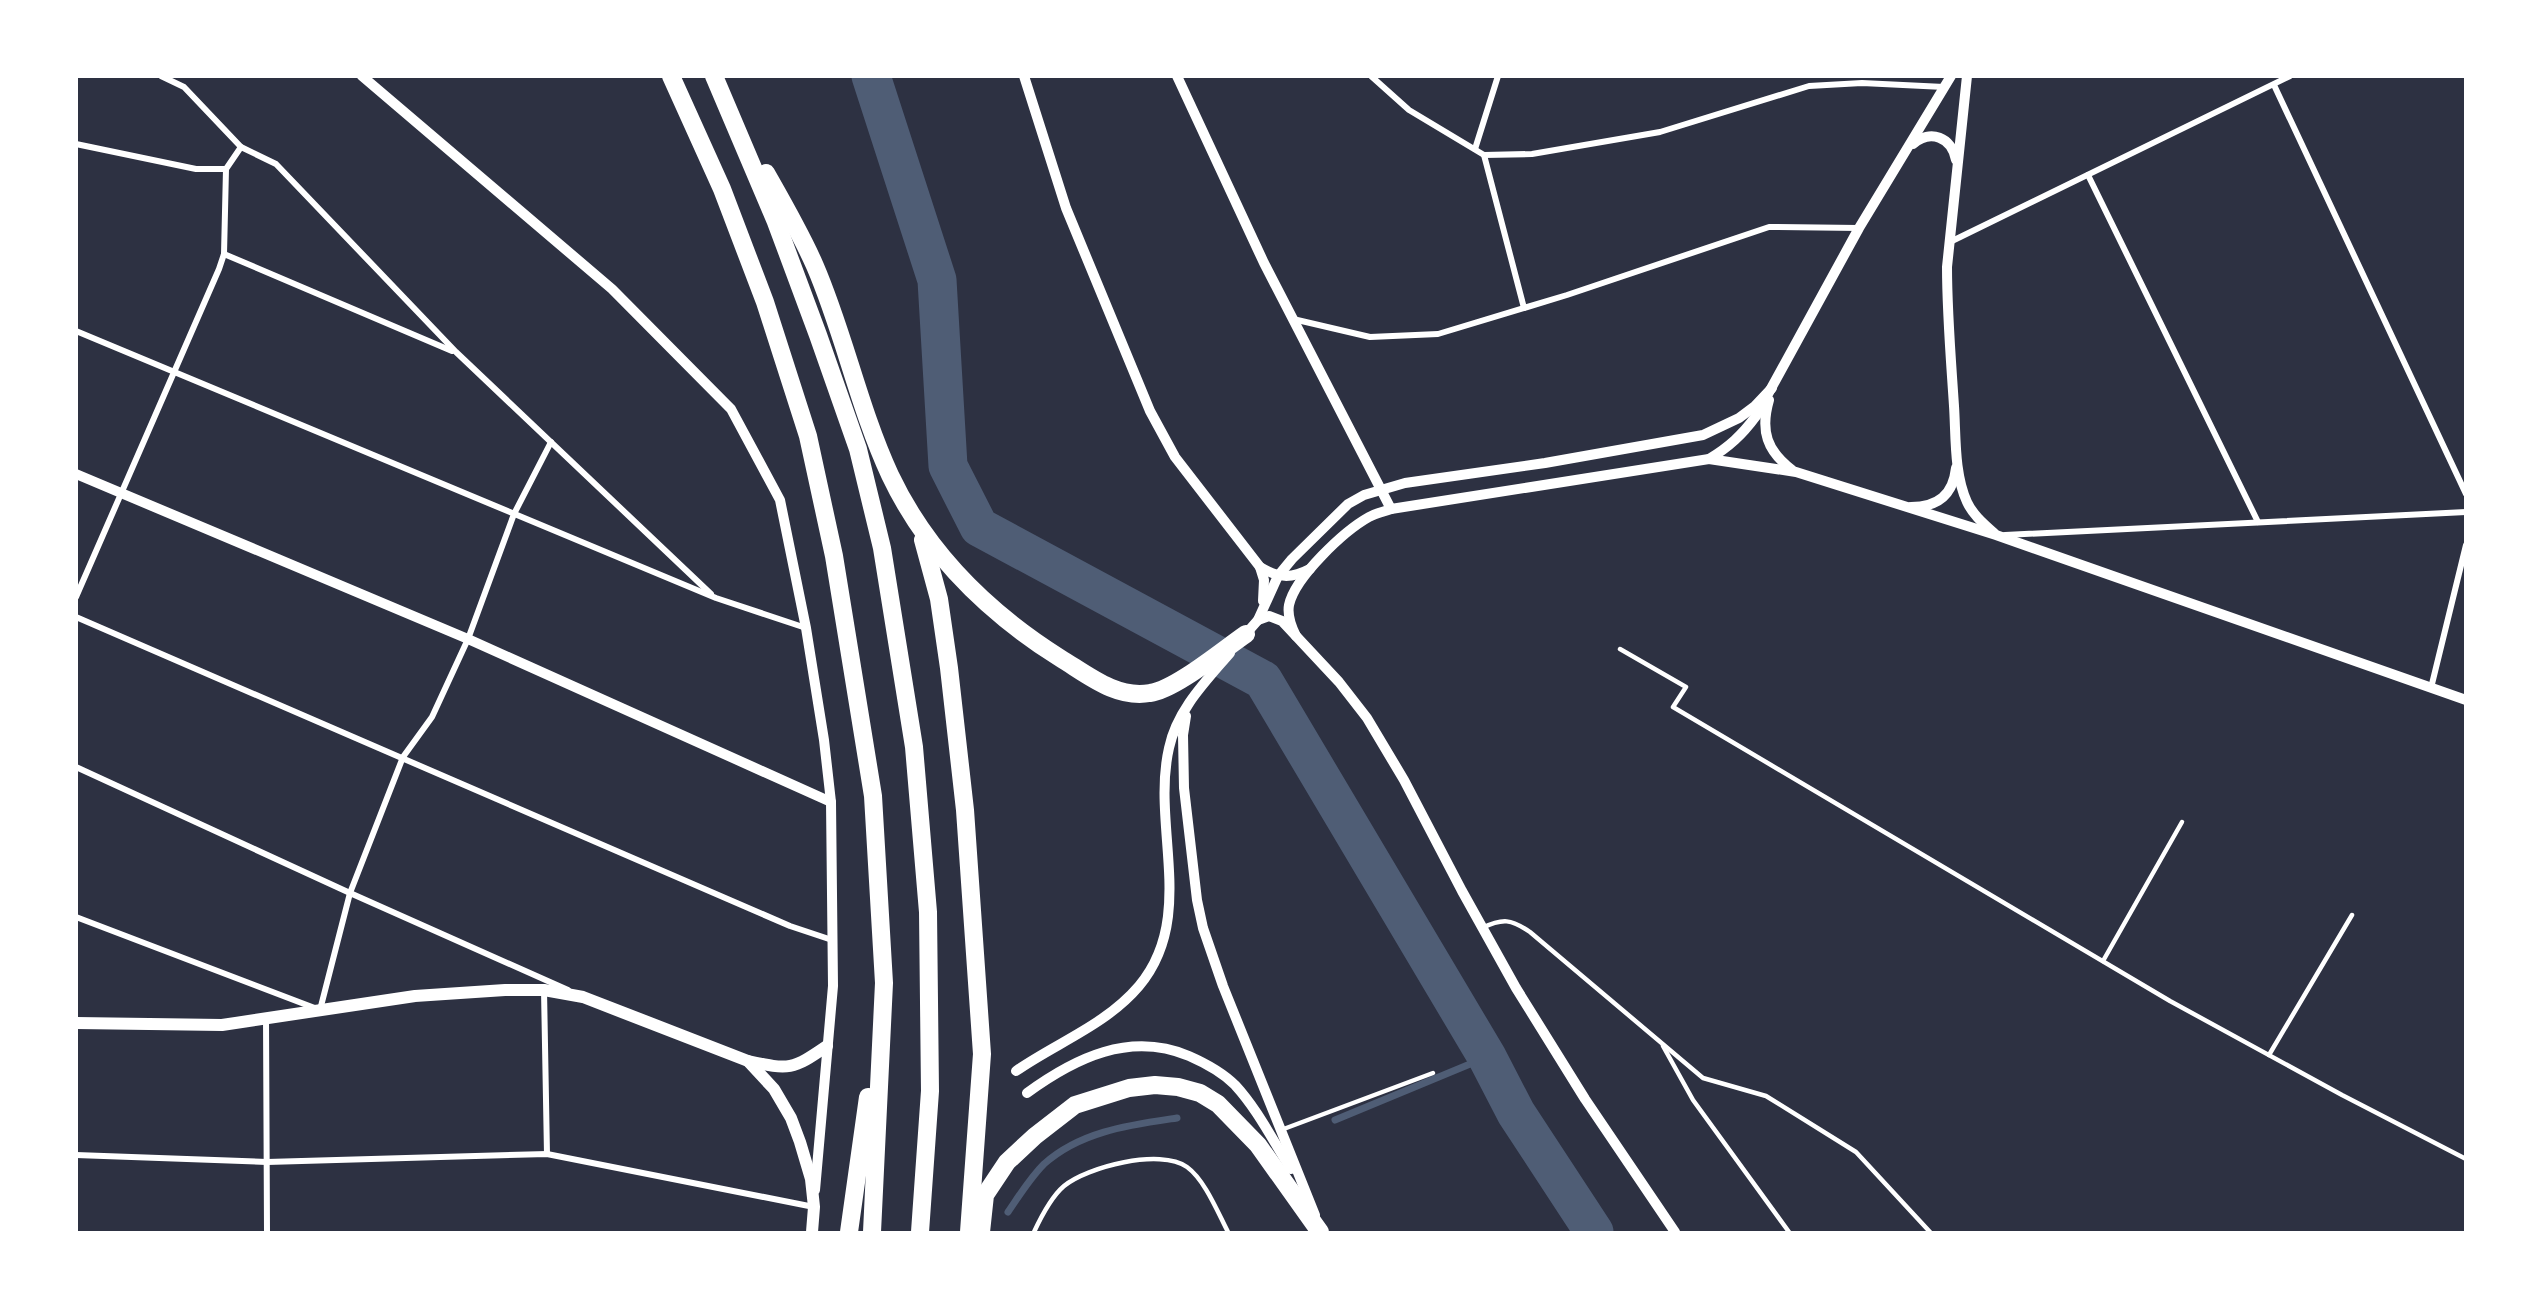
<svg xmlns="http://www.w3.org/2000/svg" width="2542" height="1309" font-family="Helvetica,sans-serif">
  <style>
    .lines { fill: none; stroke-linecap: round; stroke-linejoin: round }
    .stream { stroke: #4f5d75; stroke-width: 7 }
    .river { stroke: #4f5d75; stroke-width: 39 }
    .service { stroke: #fff; stroke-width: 4.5 }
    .minor { stroke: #fff; stroke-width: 6 }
    .tertiary { stroke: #fff; stroke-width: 10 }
    .secondary { stroke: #fff; stroke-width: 12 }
    .motorway { stroke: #fff; stroke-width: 18 }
  </style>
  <rect width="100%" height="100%" fill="#2d3142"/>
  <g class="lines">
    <g class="stream">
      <path d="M 1335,1120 L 1487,1057"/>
      <path d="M 1008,1212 C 1019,1196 1030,1178 1044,1164 C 1081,1131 1130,1125 1177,1118"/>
    </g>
    <path class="river" d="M 871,76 L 937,280 L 948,466 L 979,527 L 1263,680 L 1487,1057 L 1516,1113 L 1594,1232"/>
    <g class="service">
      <path d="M 1620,649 L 1686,687 L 1673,707 L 2170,1001 L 2342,1095 L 2466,1159"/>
      <path d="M 1482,928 C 1503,918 1511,919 1530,932 L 1703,1078 L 1766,1096 L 1856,1152 L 1930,1232"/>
      <path d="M 2103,961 L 2182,822"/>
      <path d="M 1663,1046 L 1693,1100 L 1789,1232"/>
      <path d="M 2269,1055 L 2352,915"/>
      <path d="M 1281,1130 L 1433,1073"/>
      <path d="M 1034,1232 C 1041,1217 1051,1197 1064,1186 C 1087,1167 1160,1148 1187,1167 C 1205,1180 1218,1213 1228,1232"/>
    </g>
    <g class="minor">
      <path d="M 161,76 L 184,87 L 241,147 L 276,164 L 456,352 L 711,594"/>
      <path d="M 1371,76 L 1409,110 L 1484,155 L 1532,154 L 1660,132 L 1809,86 L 1862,83 L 1944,87"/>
      <path d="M 2274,85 L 2466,494"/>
      <path d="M 76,144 L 196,169 L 226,169"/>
      <path d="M 1475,149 L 1498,76"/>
      <path d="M 1484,155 L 1524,308"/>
      <path d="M 2088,175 L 2258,522"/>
      <path d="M 1950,242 L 2290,76"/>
      <path d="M 224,254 L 452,351"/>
      <path d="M 1293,319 L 1370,337 L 1438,334 L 1567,295 L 1769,227 L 1859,228"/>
      <path d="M 76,331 L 716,598 L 806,628"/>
      <path d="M 2005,535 L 2466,512"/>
      <path d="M 76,597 L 219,269 L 224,254 L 226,169 L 241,147"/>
      <path d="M 76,617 L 790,926 L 832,940"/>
      <path d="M 2431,688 L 2466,545"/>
      <path d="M 76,767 L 350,893 L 568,990"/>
      <path d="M 76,917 L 320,1010 L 350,893 L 403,757 L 432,717 L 468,639 L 514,514 L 551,442"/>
      <path d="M 544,990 L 547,1154"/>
      <path d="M 266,1018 L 267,1232"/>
      <path d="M 76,1155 L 267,1162 L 547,1154 L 814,1207"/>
    </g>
    <g class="tertiary">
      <path d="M 362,76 L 612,289 L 731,409 L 780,500 L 806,628 L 824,740 L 831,802 L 833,986 L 815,1190"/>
      <path d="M 1024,76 L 1066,208 L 1150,411 L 1175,457 L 1260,567 C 1278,578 1291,579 1310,569"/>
      <path d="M 1177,76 L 1264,263 L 1391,509"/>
      <path d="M 1967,76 L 1947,267 C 1947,313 1951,360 1954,406 C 1956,436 1954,474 1967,502 C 1973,515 1984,524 1994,533"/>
      <path d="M 1913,144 C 1930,129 1952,137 1956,160"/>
      <path d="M 1769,400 C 1760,431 1767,451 1792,470"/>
      <path d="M 1709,459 L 1796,472 L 1996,535 L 2466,700"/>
      <path d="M 76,474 L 468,639 L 831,802"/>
      <path d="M 1911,507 C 1938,507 1953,495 1956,468"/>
      <path d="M 1260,567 L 1264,580 L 1263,601"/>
      <path d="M 1258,620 L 1269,616 L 1282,621 L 1339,682 L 1367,718 L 1404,780 L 1462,891 L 1516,988 L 1585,1099 L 1675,1232"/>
      <path d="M 1244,636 L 1258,620 L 1278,576 L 1292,559 L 1348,504 L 1364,495 L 1405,483 L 1545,463 L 1703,435 L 1739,418 L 1755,406 L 1772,388"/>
      <path d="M 1296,636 C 1291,626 1287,616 1289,605 C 1295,577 1344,531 1369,517 C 1376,513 1383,512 1391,509 L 1709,459 C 1729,447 1742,435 1756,416 L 1859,228 L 1951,76"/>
      <path d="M 1186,716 L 1183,735 L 1184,788 L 1197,900 L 1203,928 L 1223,986 L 1315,1215"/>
      <path d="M 1016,1071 C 1056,1043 1106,1025 1139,986 C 1197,917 1151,826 1169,748 C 1177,710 1206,681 1230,653"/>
      <path d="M 1027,1093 C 1075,1058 1130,1031 1189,1056 C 1205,1063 1222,1072 1235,1085 C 1258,1110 1273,1141 1291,1169"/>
    </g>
    <g class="secondary">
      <path d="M 76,1023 L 222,1025 L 415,996 L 505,990 L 544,990 L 583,997 L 748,1061 L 774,1089 L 791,1118 L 800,1142 L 811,1179 L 814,1207 L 812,1232"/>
      <path d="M 748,1061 C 790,1070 792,1070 827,1046"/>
    </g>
    <g class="motorway">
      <path d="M 671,76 L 722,189 L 765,302 L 808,436 L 834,556 L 873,796 L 884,983 L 872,1232"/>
      <path d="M 714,76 L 776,222 L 818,335 L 858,449 L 882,548 L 914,747 L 928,912 L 930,1091 L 920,1232"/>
      <path d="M 766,173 C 783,203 801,234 815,266 C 844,333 859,408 890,475 C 927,553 987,612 1060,658 C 1088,675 1116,699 1150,693 C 1175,690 1224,649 1246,634"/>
      <path d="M 923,540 L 939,599 L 949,668 L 965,810 L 982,1054 L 969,1232"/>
      <path d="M 849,1232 L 868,1097"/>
      <path d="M 981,1232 L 985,1195 L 1007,1162 L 1035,1136 L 1075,1105 L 1129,1088 L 1155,1085 L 1178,1087 L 1200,1093 L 1218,1104 L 1258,1145 L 1320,1232"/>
    </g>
  </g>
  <rect width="2542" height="1309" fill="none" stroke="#ffffff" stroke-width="156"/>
</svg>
